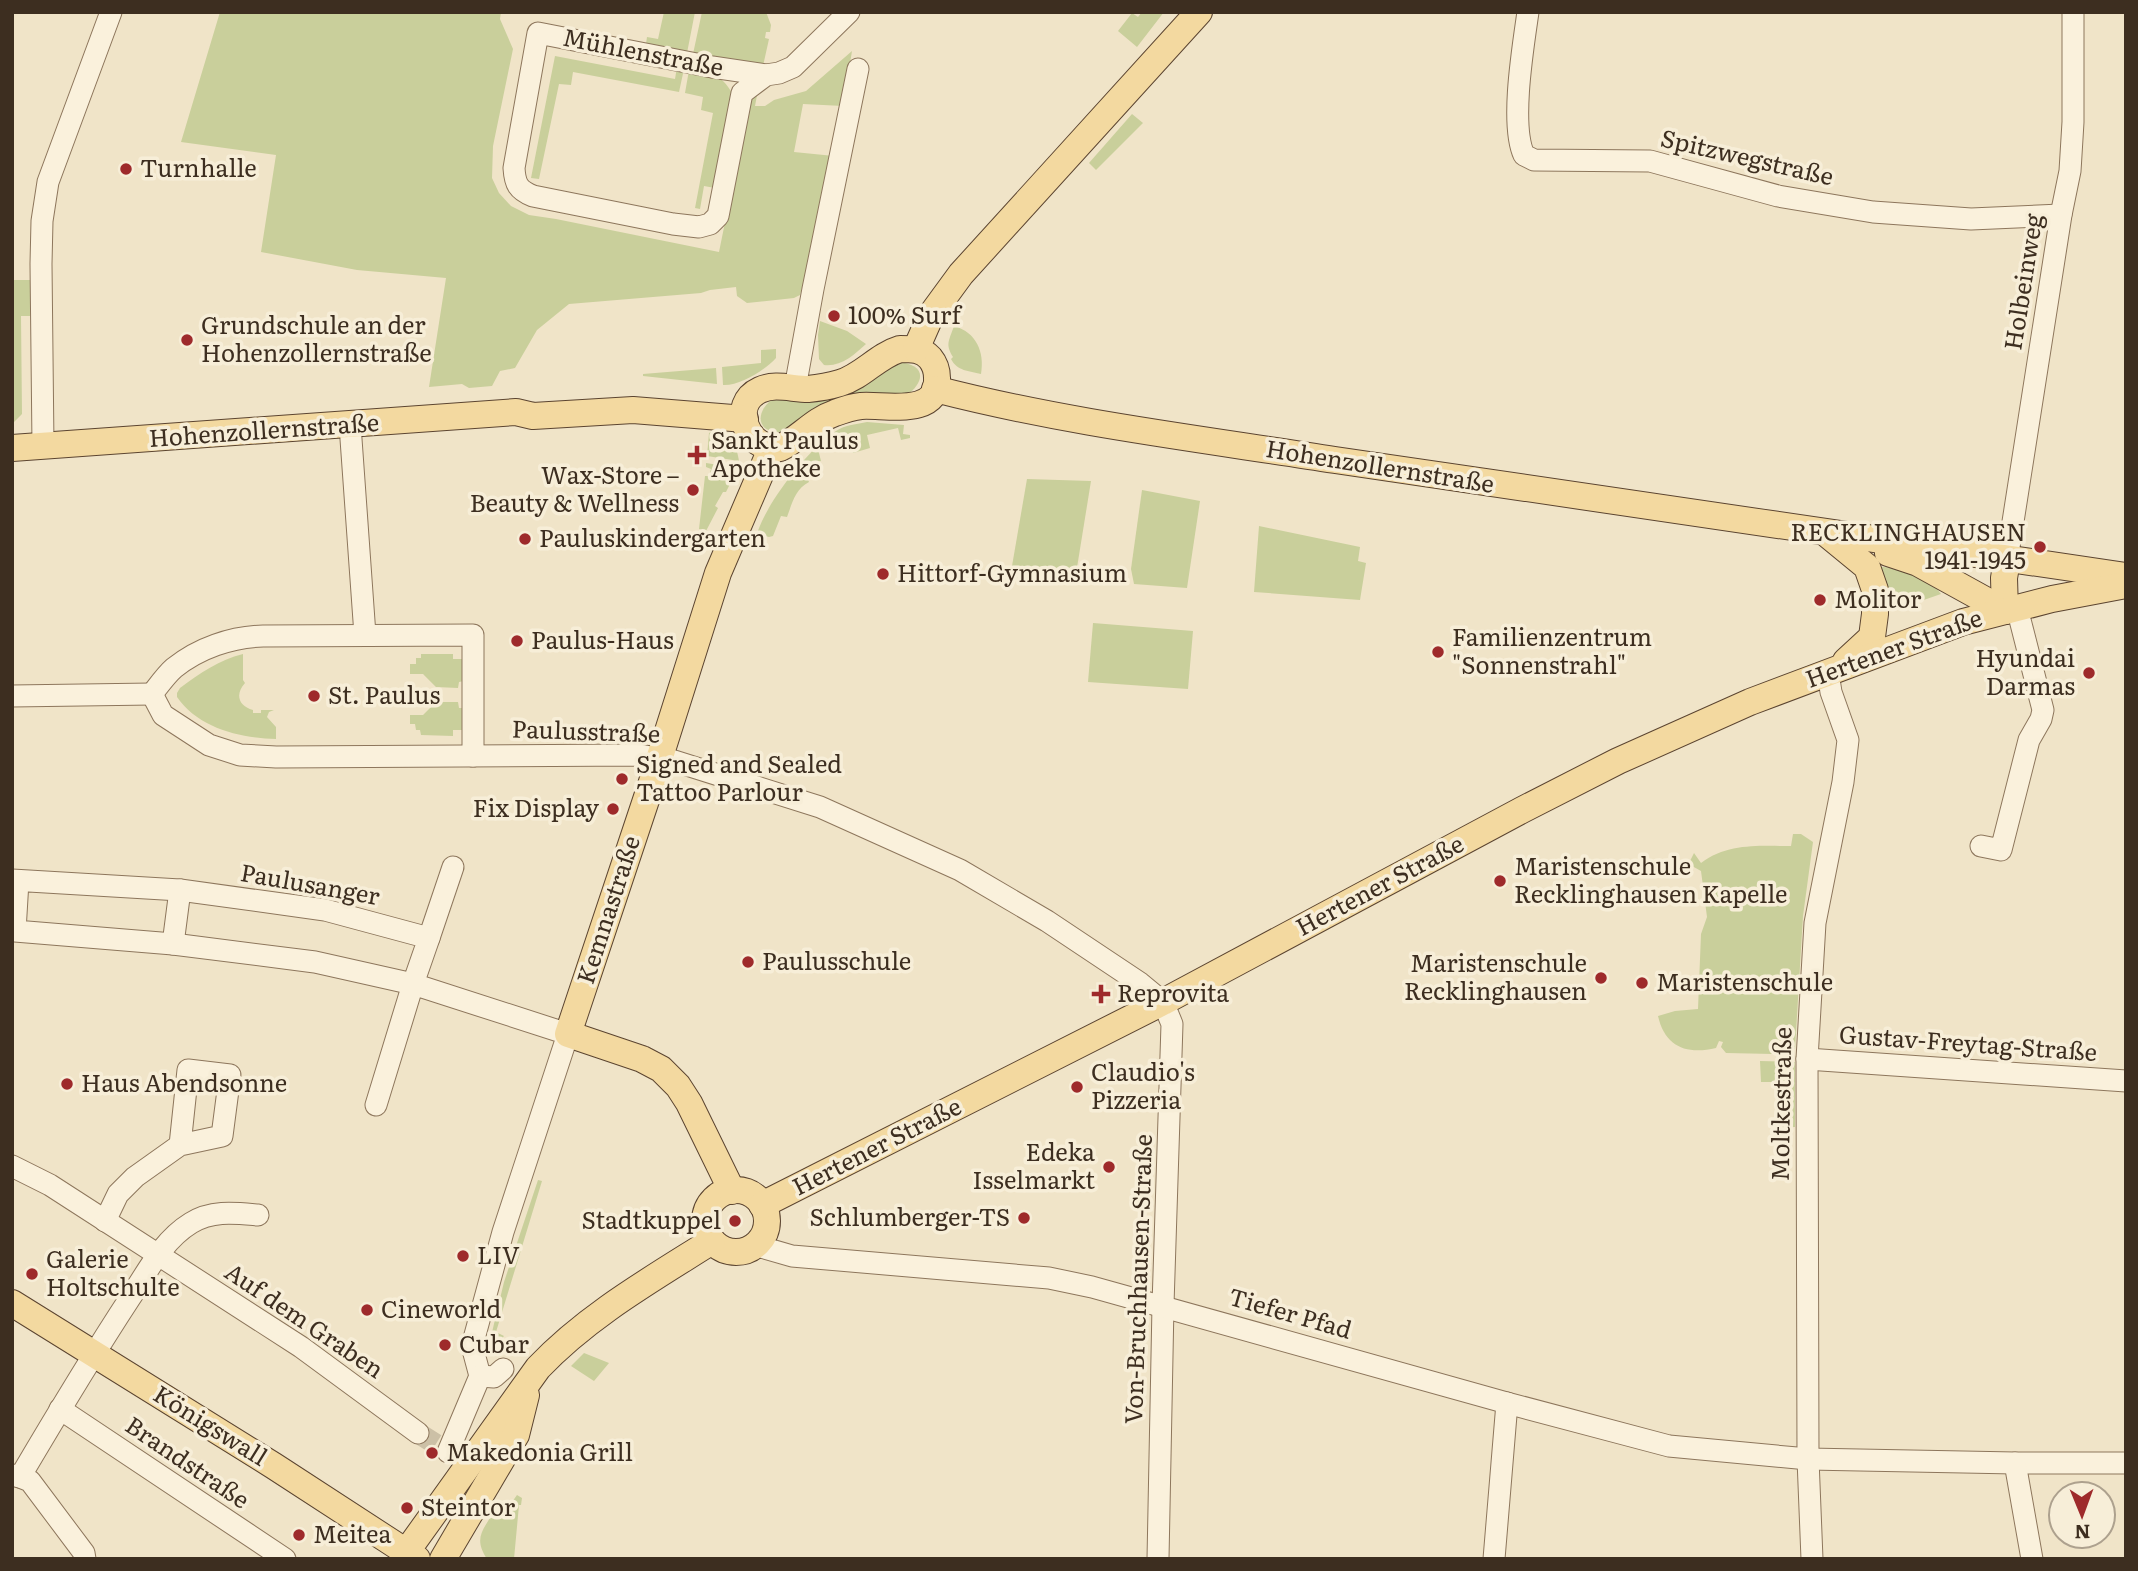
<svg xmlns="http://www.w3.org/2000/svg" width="2138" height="1571" font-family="Literata,serif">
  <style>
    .green { fill: #c9cf9b }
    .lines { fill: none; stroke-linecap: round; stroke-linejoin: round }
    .minor-tunnel { stroke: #ccc0a6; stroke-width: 21; stroke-dasharray: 21 10; stroke-linecap: butt }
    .minor-casing { stroke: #8d765c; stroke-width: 23 }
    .major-casing { stroke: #5b4430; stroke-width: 28 }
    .minor { stroke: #faf1dc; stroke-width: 21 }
    .major { stroke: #f3d9a0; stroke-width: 26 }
    .poi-dot { fill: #9e2a2b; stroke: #f7eed8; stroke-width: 2.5 }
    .labels { text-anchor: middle; stroke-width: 7; stroke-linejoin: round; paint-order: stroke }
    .street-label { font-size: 24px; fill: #3d2e20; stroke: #f7eed8 }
    .poi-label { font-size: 24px; fill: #3d2e20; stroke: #f7eed8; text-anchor: start }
  </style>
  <rect width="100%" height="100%" fill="#f0e4c8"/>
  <g class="green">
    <path d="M 220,12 L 501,12 L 500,19 L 513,49 L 493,146 L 492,178 L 499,193 L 511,206 L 529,215 L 556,219 L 719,252 L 750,99 L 758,90 L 755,106 L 765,106 L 774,100 L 806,91 L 852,51 L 843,106 L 803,104 L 794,152 L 834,156 L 807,284 L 803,284 L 800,295 L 794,298 L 747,303 L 737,296 L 736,287 L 710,290 L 701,293 L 569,304 L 537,330 L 515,368 L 500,371 L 492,386 L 469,388 L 462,384 L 429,387 L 446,278 L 357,270 L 261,252 L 276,155 L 181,142 Z"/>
    <path d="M 664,12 L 695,12 L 687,53 L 646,44 L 647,37 L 658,39 Z"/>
    <path d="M 702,12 L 766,12 L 771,25 L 770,32 L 766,32 L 765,38 L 769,39 L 763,66 L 693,54 Z"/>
    <path d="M 1142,12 L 1164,12 L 1137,47 L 1118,31 L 1132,13 L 1138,17 Z"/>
    <path d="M 555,56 L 675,79 L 677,67 L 684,69 L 679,92 L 573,72 L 571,85 L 559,84 L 539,179 L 531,178 Z"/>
    <path d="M 689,70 C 710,74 721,73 732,93 L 715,188 L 704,186 L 700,209 L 695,208 L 713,113 L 701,110 L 703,97 L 685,93 Z"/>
    <path d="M 1132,114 L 1143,123 L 1096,170 L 1089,163 Z"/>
    <path d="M 12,280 L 30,280 L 30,316 L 21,316 L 22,414 L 12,424 Z"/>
    <path d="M 820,321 L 847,331 L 866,344 C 854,355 841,367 824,365 L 819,359 L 818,335 Z"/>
    <path d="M 954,326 C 976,332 985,352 981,374 C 969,371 957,371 951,359 L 953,357 C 945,344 949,341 954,326 Z"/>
    <path d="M 776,349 L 776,358 C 765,370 740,386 723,385 L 722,367 L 761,363 L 761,350 Z"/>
    <path d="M 897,362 C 925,364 927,380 906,396 L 780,432 C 756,433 755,411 773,399 Z"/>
    <path d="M 716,368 L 717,384 L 643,376 L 643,374 Z"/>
    <path d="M 867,422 L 904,425 L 903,434 L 910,435 L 910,438 L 901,440 L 898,428 L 867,435 L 870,448 L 853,453 L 850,440 L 818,449 L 821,461 L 815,462 L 815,465 L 804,469 L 809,482 C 795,489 792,504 787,517 L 781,516 L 773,536 L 769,537 L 757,534 C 766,503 809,448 836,431 C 845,425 857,424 867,422 Z"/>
    <path d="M 711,432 C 731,433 736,443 739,461 L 707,456 L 709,433 Z"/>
    <path d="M 706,463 L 738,468 L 726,492 L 723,492 L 715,506 L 718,508 L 706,531 L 699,529 L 705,476 L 709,476 L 711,469 L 706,467 Z"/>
    <path d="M 1027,479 L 1091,481 L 1075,580 L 1012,566 Z"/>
    <path d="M 1142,490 L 1200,501 L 1187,588 L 1134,584 L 1131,569 Z"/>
    <path d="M 1259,526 L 1360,547 L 1358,561 L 1366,563 L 1360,600 L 1254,592 Z"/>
    <path d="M 1875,566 C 1898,568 1927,574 1941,594 L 1895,610 L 1883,610 Z"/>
    <path d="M 1093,623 L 1193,631 L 1188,689 L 1088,682 Z"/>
    <path d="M 243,654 L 243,680 L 245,683 C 235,694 238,706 253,710 L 253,713 L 261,713 L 261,710 L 274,710 L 269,712 L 267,717 L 276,727 L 276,739 C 240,738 198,728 177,697 L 177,693 L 180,688 C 200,673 219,660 243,654 Z"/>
    <path d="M 421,654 L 453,654 L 453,659 L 465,659 L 464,681 L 459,682 L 458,688 L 436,687 L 423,674 L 410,674 L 410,664 L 416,664 L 416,658 L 421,658 Z"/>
    <path d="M 436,702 L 458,702 L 459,708 L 465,708 L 465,730 L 453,730 L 453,736 L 421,735 L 420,730 L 416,730 L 415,724 L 410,724 L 410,715 L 423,715 Z"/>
    <path d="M 1793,834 L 1801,834 L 1813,842 L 1803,916 L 1795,1049 L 1773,1054 L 1726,1053 L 1721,1047 L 1723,1042 L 1719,1041 L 1716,1048 C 1687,1055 1665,1047 1658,1016 L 1675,1011 L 1698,1009 L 1701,934 L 1707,917 L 1701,871 L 1692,866 L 1690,861 L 1694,853 L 1701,863 C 1728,843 1759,846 1791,846 Z"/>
    <path d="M 1760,1061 L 1795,1062 L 1795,1127 L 1781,1127 L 1781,1082 L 1761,1082 Z"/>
    <path d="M 538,1180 L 542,1181 L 496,1332 L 504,1336 L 493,1349 L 488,1349 L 504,1282 Z"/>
    <path d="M 584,1353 L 609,1363 L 594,1381 L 571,1366 Z"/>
    <path d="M 517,1495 L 522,1498 L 521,1505 L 519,1505 L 514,1559 L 487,1559 C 473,1538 483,1530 495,1510 L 503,1515 Z"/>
  </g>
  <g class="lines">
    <path class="minor-tunnel" d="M 418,1433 L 445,1450"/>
    <defs>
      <g id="minor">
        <path d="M 1528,12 C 1523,47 1510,125 1524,155 L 1534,160 L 1650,161 L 1778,196 L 1873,212 L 1971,219 L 2061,215"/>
        <path d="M 766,75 L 742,93 L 718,216 L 710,224 L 699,227 L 673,224 L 533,196 C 518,190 515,184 514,168 L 538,33 L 712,67 L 766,75 L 779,73 L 793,67 L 849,12"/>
        <path d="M 795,388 L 813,289 L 858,69"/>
        <path d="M 350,425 L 365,635"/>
        <path d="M 43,446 L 41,264 L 42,221 L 48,182 L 111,12"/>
        <path d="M 2007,560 L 2061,215 L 2070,171 L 2073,122 L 2073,12"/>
        <path d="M 152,694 L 163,715 L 209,745 L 240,755 L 276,757 L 639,755 L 671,760 L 820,807 L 960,870 L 1047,921 L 1140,983 L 1163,1002 L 1172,1024 L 1163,1305 L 1158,1559"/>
        <path d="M 152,694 C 159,685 166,675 174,668 C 199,648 231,637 263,636 L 473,635 L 473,756"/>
        <path d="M 12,696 L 152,694"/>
        <path d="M 1981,846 L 2001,850 L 2029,740 L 2041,719 L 2043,710 L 2017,608"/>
        <path d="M 12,880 L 180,890 L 325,910 L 429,938 L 413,984 L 315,962 L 173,944 L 15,931 L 18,881"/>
        <path d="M 429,938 L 453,867"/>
        <path d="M 173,944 L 180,890"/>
        <path d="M 1807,1059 L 2126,1081"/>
        <path d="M 376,1105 L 413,984 L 568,1034 L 503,1232 L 472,1346 L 480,1376 L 448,1452"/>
        <path d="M 12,1166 L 50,1185 L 301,1347 L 418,1433"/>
        <path d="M 105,1221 L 118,1194 L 135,1177 L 180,1145 L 222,1136 L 230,1075 L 188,1070 L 180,1145"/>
        <path d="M 754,1245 L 792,1256 L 1049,1278 L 1092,1287 L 1507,1403 L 1669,1446 L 1808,1459 L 2015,1463 L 2126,1463"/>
        <path d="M 480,1376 L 494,1377 L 503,1369"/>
        <path d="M 60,1409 L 285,1559"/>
        <path d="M 2015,1463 L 2032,1559"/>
        <path d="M 12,1475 L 20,1477 L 30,1481 L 84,1553 L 85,1559"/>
        <path d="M 20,1477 C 56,1416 92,1356 130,1298 C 147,1272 163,1240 191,1223 C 212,1210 235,1213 258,1215"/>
        <path d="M 1494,1559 L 1507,1403"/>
        <path d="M 1812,1559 L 1808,1459 L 1807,1059 L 1815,923 L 1843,782 L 1848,740 L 1831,692 L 1828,673"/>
      </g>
      <g id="major">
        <path d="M 900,349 C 912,349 922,349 930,358 C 935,364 937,372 937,378 C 939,418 884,404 861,406 C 852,407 843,410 835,413 C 814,420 799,439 780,448 C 746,451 729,404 760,390 C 775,383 792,389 808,389 C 818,388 830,386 840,383 C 863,376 877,356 900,349 Z"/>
        <path d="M 916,349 L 931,315 L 961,274 L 1199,12"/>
        <path d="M 935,389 C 1066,423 1202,439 1335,460 C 1598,501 1862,536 2126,576"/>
        <path d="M 12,448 L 516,412 L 533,416 L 633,410 L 745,419"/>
        <path d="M 1828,535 L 1867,567 L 1875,590 L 1875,614 L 1872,637 L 1846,661"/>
        <path d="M 1888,553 L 1918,563 L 2005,611"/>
        <path d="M 2005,611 L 2004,578 L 2007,560"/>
        <circle cx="736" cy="1221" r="31"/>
        <path d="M 732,1191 L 689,1103 L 678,1086 L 661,1069 L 642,1059 L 568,1034 L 651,785 L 718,573 L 771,449"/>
        <path d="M 762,1205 L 1163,1002 L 1522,810 L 1618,761 L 1750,702 L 1963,622 L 2052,599 L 2126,585"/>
        <path d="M 12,1303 L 274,1466 L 417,1559"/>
        <path d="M 407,1551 L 538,1368 C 587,1316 652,1279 712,1241"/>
        <path d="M 443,1559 L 516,1435 L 526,1395"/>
      </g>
    </defs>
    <use href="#minor" class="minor-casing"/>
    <use href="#major" class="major-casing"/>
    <use href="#minor" class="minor"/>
    <use href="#major" class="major"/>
  </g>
  <g class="poi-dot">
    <circle cx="126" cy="169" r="7"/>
    <circle cx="834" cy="316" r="7"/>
    <circle cx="187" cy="340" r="7"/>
    <path d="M693.5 444.5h7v7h7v7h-7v7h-7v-7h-7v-7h7z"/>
    <circle cx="693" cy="490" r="7"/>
    <circle cx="525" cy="539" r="7"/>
    <circle cx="2040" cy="547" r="7"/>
    <circle cx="883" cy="574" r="7"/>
    <circle cx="1820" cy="600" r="7"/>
    <circle cx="517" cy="641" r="7"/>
    <circle cx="1438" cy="652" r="7"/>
    <circle cx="2089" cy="673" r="7"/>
    <circle cx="314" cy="696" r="7"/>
    <circle cx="622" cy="779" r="7"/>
    <circle cx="613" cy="809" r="7"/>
    <circle cx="1500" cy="881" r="7"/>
    <circle cx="748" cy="962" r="7"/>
    <circle cx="1601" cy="978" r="7"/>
    <circle cx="1642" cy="983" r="7"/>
    <path d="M1097.5 983.5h7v7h7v7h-7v7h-7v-7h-7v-7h7z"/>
    <circle cx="67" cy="1084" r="7"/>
    <circle cx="1077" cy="1087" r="7"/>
    <circle cx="1109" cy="1167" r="7"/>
    <circle cx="1024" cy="1218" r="7"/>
    <circle cx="735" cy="1221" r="7"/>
    <circle cx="463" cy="1256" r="7"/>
    <circle cx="32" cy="1274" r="7"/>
    <circle cx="367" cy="1310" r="7"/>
    <circle cx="445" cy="1345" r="7"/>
    <circle cx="432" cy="1453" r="7"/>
    <circle cx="407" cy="1508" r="7"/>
    <circle cx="299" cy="1535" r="7"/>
  </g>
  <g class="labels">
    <g class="street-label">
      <text transform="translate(643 53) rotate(11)" y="8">Mühlenstraße</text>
      <text transform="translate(1747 158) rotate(13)" y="8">Spitzwegstraße</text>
      <text transform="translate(2024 282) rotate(-81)" y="8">Holbeinweg</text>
      <text transform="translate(264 431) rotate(-4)" y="8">Hohenzollernstraße</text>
      <text transform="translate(1380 467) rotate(9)" y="8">Hohenzollernstraße</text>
      <text transform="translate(1894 649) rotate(-20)" y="8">Hertener Straße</text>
      <text transform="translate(586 732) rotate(2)" y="8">Paulusstraße</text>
      <text transform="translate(310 885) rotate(10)" y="8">Paulusanger</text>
      <text transform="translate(1380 886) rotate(-28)" y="8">Hertener Straße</text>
      <text transform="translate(609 910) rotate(-72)" y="8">Kemnastraße</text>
      <text transform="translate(1968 1044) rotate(4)" y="8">Gustav-Freytag-Straße</text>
      <text transform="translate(1782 1104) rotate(-89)" y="8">Moltkestraße</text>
      <text transform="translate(877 1147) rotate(-27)" y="8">Hertener Straße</text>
      <text transform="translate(1139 1279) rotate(-88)" y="8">Von-Bruchhausen-Straße</text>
      <text transform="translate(1290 1314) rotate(16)" y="8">Tiefer Pfad</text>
      <text transform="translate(304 1321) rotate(34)" y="8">Auf dem Graben</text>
      <text transform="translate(210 1426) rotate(32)" y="8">Königswall</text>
      <text transform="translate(187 1463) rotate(34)" y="8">Brandstraße</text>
    </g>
    <g class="poi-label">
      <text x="140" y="177">Turnhalle</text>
      <text x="848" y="324">100% Surf</text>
      <text x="201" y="334">Grundschule an der<tspan x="201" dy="28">Hohenzollernstraße</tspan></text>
      <text x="711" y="449">Sankt Paulus<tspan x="711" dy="28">Apotheke</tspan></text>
      <text x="679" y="484" text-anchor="end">Wax-Store –<tspan x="679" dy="28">Beauty &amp; Wellness</tspan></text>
      <text x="2026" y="541" text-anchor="end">RECKLINGHAUSEN<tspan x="2026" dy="28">1941-1945</tspan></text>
      <text x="539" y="547">Pauluskindergarten</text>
      <text x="897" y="582">Hittorf-Gymnasium</text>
      <text x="1834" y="608">Molitor</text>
      <text x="1452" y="646">Familienzentrum<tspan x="1452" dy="28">"Sonnenstrahl"</tspan></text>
      <text x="531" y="649">Paulus-Haus</text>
      <text x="2075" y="667" text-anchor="end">Hyundai<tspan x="2075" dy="28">Darmas</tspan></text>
      <text x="328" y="704">St. Paulus</text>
      <text x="636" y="773">Signed and Sealed<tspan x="636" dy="28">Tattoo Parlour</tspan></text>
      <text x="599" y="817" text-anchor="end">Fix Display</text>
      <text x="1514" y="875">Maristenschule<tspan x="1514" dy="28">Recklinghausen Kapelle</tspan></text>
      <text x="762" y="970">Paulusschule</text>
      <text x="1587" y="972" text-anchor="end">Maristenschule<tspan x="1587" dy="28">Recklinghausen</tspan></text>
      <text x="1656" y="991">Maristenschule</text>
      <text x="1117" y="1002">Reprovita</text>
      <text x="1091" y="1081">Claudio's<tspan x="1091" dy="28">Pizzeria</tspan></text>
      <text x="81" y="1092">Haus Abendsonne</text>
      <text x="1095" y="1161" text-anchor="end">Edeka<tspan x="1095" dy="28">Isselmarkt</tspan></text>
      <text x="1010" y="1226" text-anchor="end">Schlumberger-TS</text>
      <text x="721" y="1229" text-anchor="end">Stadtkuppel</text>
      <text x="477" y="1264">LIV</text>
      <text x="46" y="1268">Galerie<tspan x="46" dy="28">Holtschulte</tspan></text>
      <text x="381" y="1318">Cineworld</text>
      <text x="459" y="1353">Cubar</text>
      <text x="446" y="1461">Makedonia Grill</text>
      <text x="421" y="1516">Steintor</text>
      <text x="313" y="1543">Meitea</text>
    </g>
  </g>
  <rect width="2138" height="1571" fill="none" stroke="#3d2e20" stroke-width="28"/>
  <g transform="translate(2082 1515) rotate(179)"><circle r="33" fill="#f7eed8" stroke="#ada18e" stroke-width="2"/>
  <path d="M0-5L12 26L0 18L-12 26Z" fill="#9e2a2b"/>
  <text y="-10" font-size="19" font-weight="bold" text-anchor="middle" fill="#3d2e20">N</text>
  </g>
</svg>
